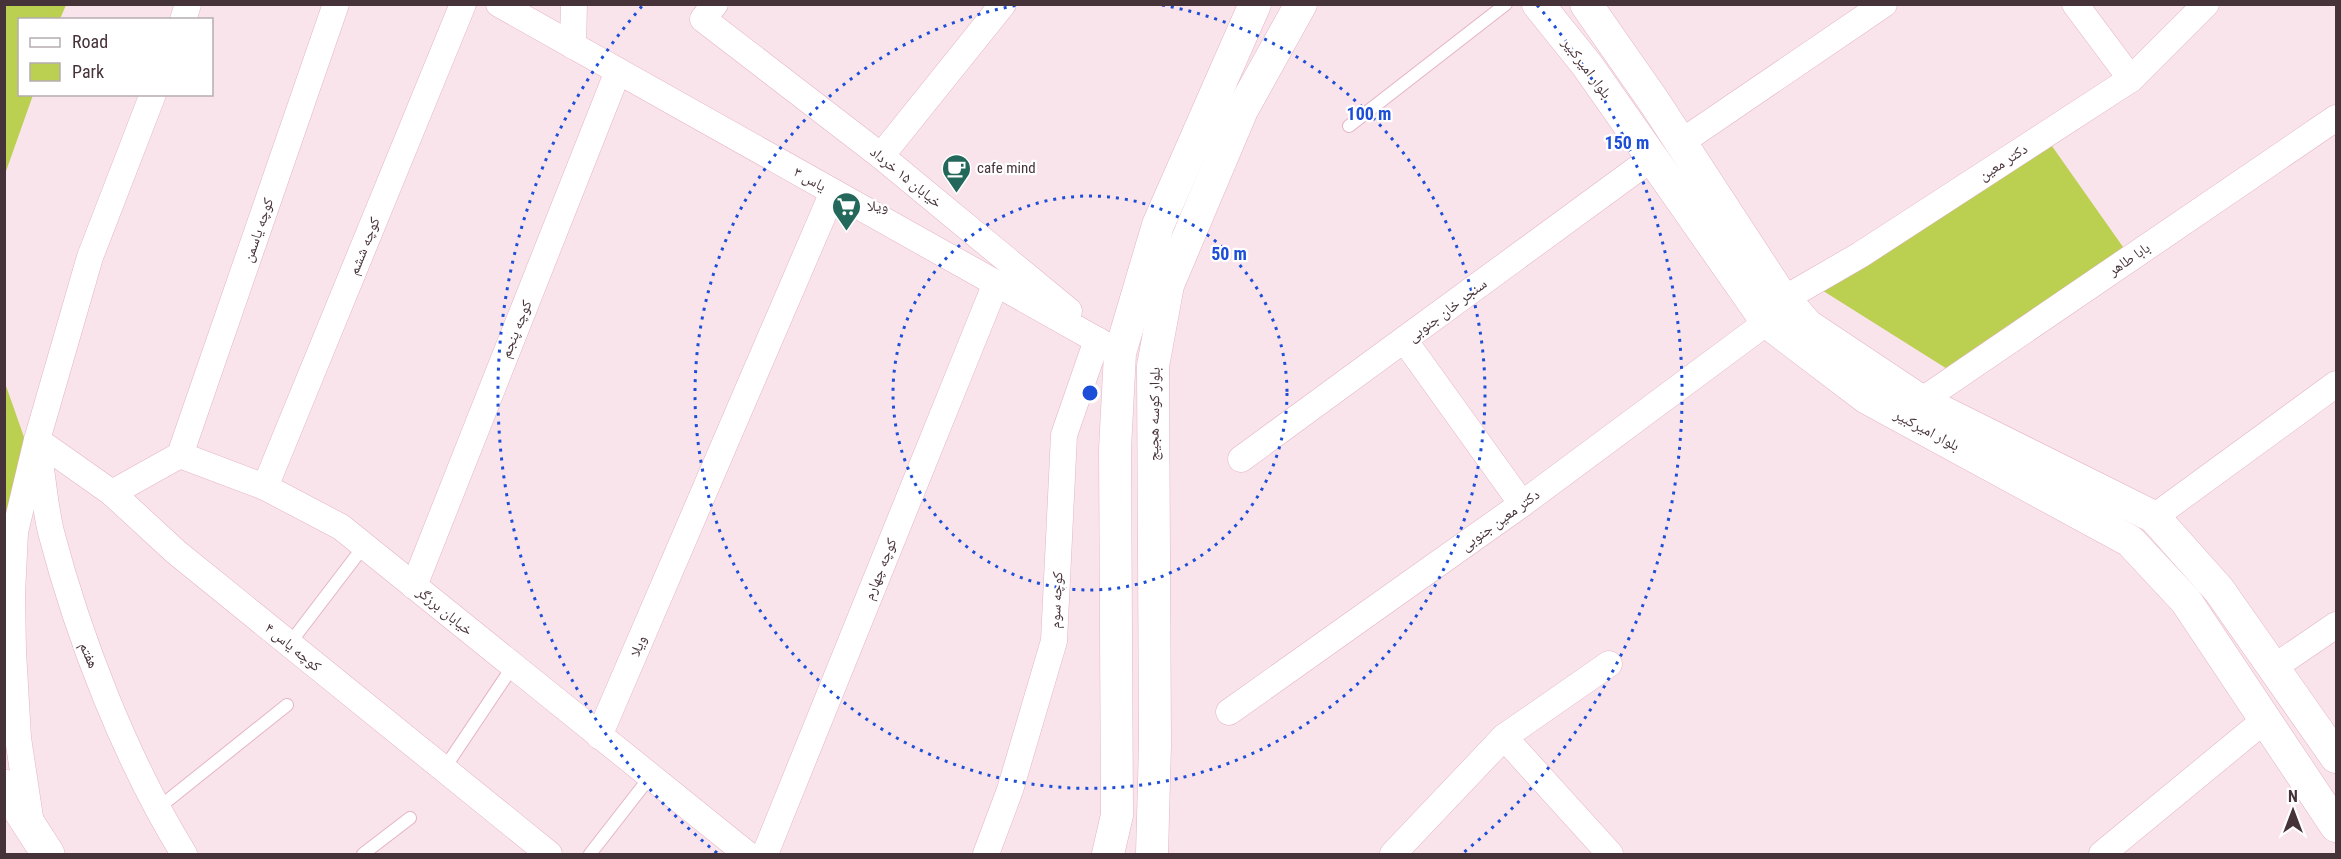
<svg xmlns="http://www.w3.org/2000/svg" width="2341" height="859" font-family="'Roboto Condensed','Noto Naskh Arabic',sans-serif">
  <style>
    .green { fill: #bbcf50 }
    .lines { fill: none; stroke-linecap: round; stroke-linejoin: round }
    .service-casing { stroke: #e5b4c4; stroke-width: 14 }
    .minor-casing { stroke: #e5b4c4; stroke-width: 27 }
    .tertiary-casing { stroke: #e5b4c4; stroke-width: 33 }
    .secondary-casing { stroke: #e5b4c4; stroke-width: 34 }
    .service { stroke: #fff; stroke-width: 12 }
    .minor { stroke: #fff; stroke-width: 26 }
    .tertiary { stroke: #fff; stroke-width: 32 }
    .secondary { stroke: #fff; stroke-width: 33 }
    .ring { fill: none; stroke: #1d4ed8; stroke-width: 3; stroke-dasharray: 3 6 }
    .labels { text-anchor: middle; stroke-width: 4.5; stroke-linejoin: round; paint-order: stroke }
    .street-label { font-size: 15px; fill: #463239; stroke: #fff }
    .poi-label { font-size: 15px; fill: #463239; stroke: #fff; text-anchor: start }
    .centre { fill: #1d4ed8; stroke: #fff; stroke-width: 3 }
    .ring-label { font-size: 18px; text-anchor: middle; font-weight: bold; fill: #1d4ed8; stroke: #fff; stroke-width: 4.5; stroke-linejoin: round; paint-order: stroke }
  </style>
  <rect width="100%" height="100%" fill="#f9e4eb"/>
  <g class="green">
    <path d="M 5,4 L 66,5 L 60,19 L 20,20 L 20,94 L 33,95 L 5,174 Z"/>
    <path d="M 2047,139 L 2135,264 L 1960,377 L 1817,287 Z"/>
    <path d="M 5,383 L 25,440 L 5,532 Z"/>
  </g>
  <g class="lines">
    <defs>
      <g id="service">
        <path d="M 1349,126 L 1506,4"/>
        <path d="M 290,643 L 364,546"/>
        <path d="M 444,769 L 513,666"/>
        <path d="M 157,809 L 287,705"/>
        <path d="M 363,854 L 410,818"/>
        <path d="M 590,854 L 650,777"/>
      </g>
      <g id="minor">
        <path d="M 499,4 L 1120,353"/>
        <path d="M 715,4 L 703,19 L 881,156 L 1069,311"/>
        <path d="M 2075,4 L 2131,79"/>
        <path d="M 183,20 L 188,4"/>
        <path d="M 573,46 L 574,4"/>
        <path d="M 1680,143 L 1884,4"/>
        <path d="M 881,156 L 1003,4"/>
        <path d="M 1784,299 L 1860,255 L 2131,79 L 2206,4"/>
        <path d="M 1405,341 L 1522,504"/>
        <path d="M 1921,401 L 2336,118"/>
        <path d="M 37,440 L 112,493 L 176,552 L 549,854"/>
        <path d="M 39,455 C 43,480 45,507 51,532 C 79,639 126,760 184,854"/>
        <path d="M 180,455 L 336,4"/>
        <path d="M 1241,459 L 1652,158"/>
        <path d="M 265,487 L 463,4"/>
        <path d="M 112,493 L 180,455 L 265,487 L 341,527 L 747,854"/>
        <path d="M 2154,517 L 2336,384"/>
        <path d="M 414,586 L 618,71"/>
        <path d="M 2273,668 L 2336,625"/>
        <path d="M 1229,712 L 1522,504 L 1767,322"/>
        <path d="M 599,736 L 833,192"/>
        <path d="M 1504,737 L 1610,854"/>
        <path d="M 31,824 L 18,738 L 13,651 L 12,594 L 15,532 L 37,440 L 90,257 L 153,94"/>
        <path d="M 765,854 L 996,283"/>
        <path d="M 986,854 L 1010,790 L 1054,641 L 1064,435 L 1097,340"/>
        <path d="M 1393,854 L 1504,737 L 1609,664"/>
        <path d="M 2102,854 L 2266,719"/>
      </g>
      <g id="tertiary">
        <path d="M 1538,4 L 1587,65 L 1767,322 L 1867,398 L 2130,541 L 2186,601 L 2336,826"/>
        <path d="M 1586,4 L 1655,103 L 1777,290 L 1807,325 L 1921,401 L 2154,517 L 2219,590 L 2336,757"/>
        <path d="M 1108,854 L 1117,815 L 1115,449 L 1120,353 L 1158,225 L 1255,4"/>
        <path d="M 1152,854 L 1155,745 L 1153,366 L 1168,285 L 1242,110 L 1301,4"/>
      </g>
      <path id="secondary" d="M 4,786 L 48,854"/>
    </defs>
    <use href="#service" class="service-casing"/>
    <use href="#minor" class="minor-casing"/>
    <use href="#tertiary" class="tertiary-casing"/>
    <use href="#secondary" class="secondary-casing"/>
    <use href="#service" class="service"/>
    <use href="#minor" class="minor"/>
    <use href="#tertiary" class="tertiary"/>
    <use href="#secondary" class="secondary"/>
  </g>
  <g class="ring">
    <circle cx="1090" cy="393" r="197"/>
    <path d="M1162 5A395 395 0 1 1 1018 5"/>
    <path d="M717 853A592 592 0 0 1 643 5M1537 5A592 592 0 0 1 1463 853"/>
  </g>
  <defs>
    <symbol id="cafe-pin" viewBox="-11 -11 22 30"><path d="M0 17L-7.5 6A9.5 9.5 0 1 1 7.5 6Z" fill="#23685a" stroke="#fff"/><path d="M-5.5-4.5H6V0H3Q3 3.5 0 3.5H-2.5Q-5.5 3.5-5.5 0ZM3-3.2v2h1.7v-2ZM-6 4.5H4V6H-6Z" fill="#fff"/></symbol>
    <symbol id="supermarket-pin" viewBox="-11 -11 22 30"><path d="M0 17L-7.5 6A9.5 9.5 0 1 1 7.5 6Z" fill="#23685a" stroke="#fff"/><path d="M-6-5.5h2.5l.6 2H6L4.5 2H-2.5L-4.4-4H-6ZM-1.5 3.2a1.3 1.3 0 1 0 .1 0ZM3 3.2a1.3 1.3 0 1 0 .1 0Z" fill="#fff"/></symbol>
  </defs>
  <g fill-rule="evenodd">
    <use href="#cafe-pin" x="940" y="152" width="33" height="45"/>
    <use href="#supermarket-pin" x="830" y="190" width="33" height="45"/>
  </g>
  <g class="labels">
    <g class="street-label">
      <text transform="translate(1587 68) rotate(53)" y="5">بلوار امیرکبیر</text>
      <text transform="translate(2003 162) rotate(-33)" y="5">دکتر معین</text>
      <text transform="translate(906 177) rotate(39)" y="5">خیابان ۱۵ خرداد</text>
      <text transform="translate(810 179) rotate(29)" y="5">یاس ۳</text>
      <text transform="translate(258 230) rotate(-71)" y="5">کوچه یاسمن</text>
      <text transform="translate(364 246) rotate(-68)" y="5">کوچه ششم</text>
      <text transform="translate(2129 259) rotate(-34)" y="5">بابا طاهر</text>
      <text transform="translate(1447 310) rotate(-37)" y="5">سنجر خان جنوبی</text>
      <text transform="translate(516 329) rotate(-68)" y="5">کوچه پنجم</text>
      <text transform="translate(1154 414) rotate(-89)" y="5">بلوار کوسه هجیج</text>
      <text transform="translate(1927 430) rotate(28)" y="5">بلوار امیرکبیر</text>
      <text transform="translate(1500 520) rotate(-36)" y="5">دکتر معین جنوبی</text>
      <text transform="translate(880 569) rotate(-68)" y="5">کوچه چهارم</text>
      <text transform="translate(1056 600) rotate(-87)" y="5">کوچه سوم</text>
      <text transform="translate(445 611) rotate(39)" y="5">خیابان برزگر</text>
      <text transform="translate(638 646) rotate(-67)" y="5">ویلا</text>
      <text transform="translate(293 647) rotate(39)" y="5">کوچه یاس ۴</text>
      <text transform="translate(89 655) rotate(67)" y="5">هفتم</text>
    </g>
    <g class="poi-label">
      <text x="977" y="173">cafe mind</text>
      <text x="867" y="211">ویلا</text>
    </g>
  </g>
  <circle cx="1090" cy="393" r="9" class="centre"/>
  <g class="ring-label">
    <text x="1369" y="120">100 m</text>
    <text x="1627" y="149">150 m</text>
    <text x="1229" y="260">50 m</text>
  </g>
  <rect width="2341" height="859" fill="none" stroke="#463239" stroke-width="12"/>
  <rect x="18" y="18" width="195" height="78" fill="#ffffff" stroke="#b5adb0" stroke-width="1.5"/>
  <rect x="30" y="38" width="30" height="9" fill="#ffffff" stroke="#b5adb0" stroke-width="1.5"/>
  <text x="72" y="48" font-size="18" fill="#463239">Road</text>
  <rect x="30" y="63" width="30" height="18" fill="#bbcf50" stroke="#b5adb0" stroke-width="1.5"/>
  <text x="72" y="78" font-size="18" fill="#463239">Park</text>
  <g transform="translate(2293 811)" stroke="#ffffff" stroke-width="4.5" paint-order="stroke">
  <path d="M0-4.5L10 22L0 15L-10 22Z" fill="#463239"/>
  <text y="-9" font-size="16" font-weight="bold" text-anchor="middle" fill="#463239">N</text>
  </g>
</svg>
